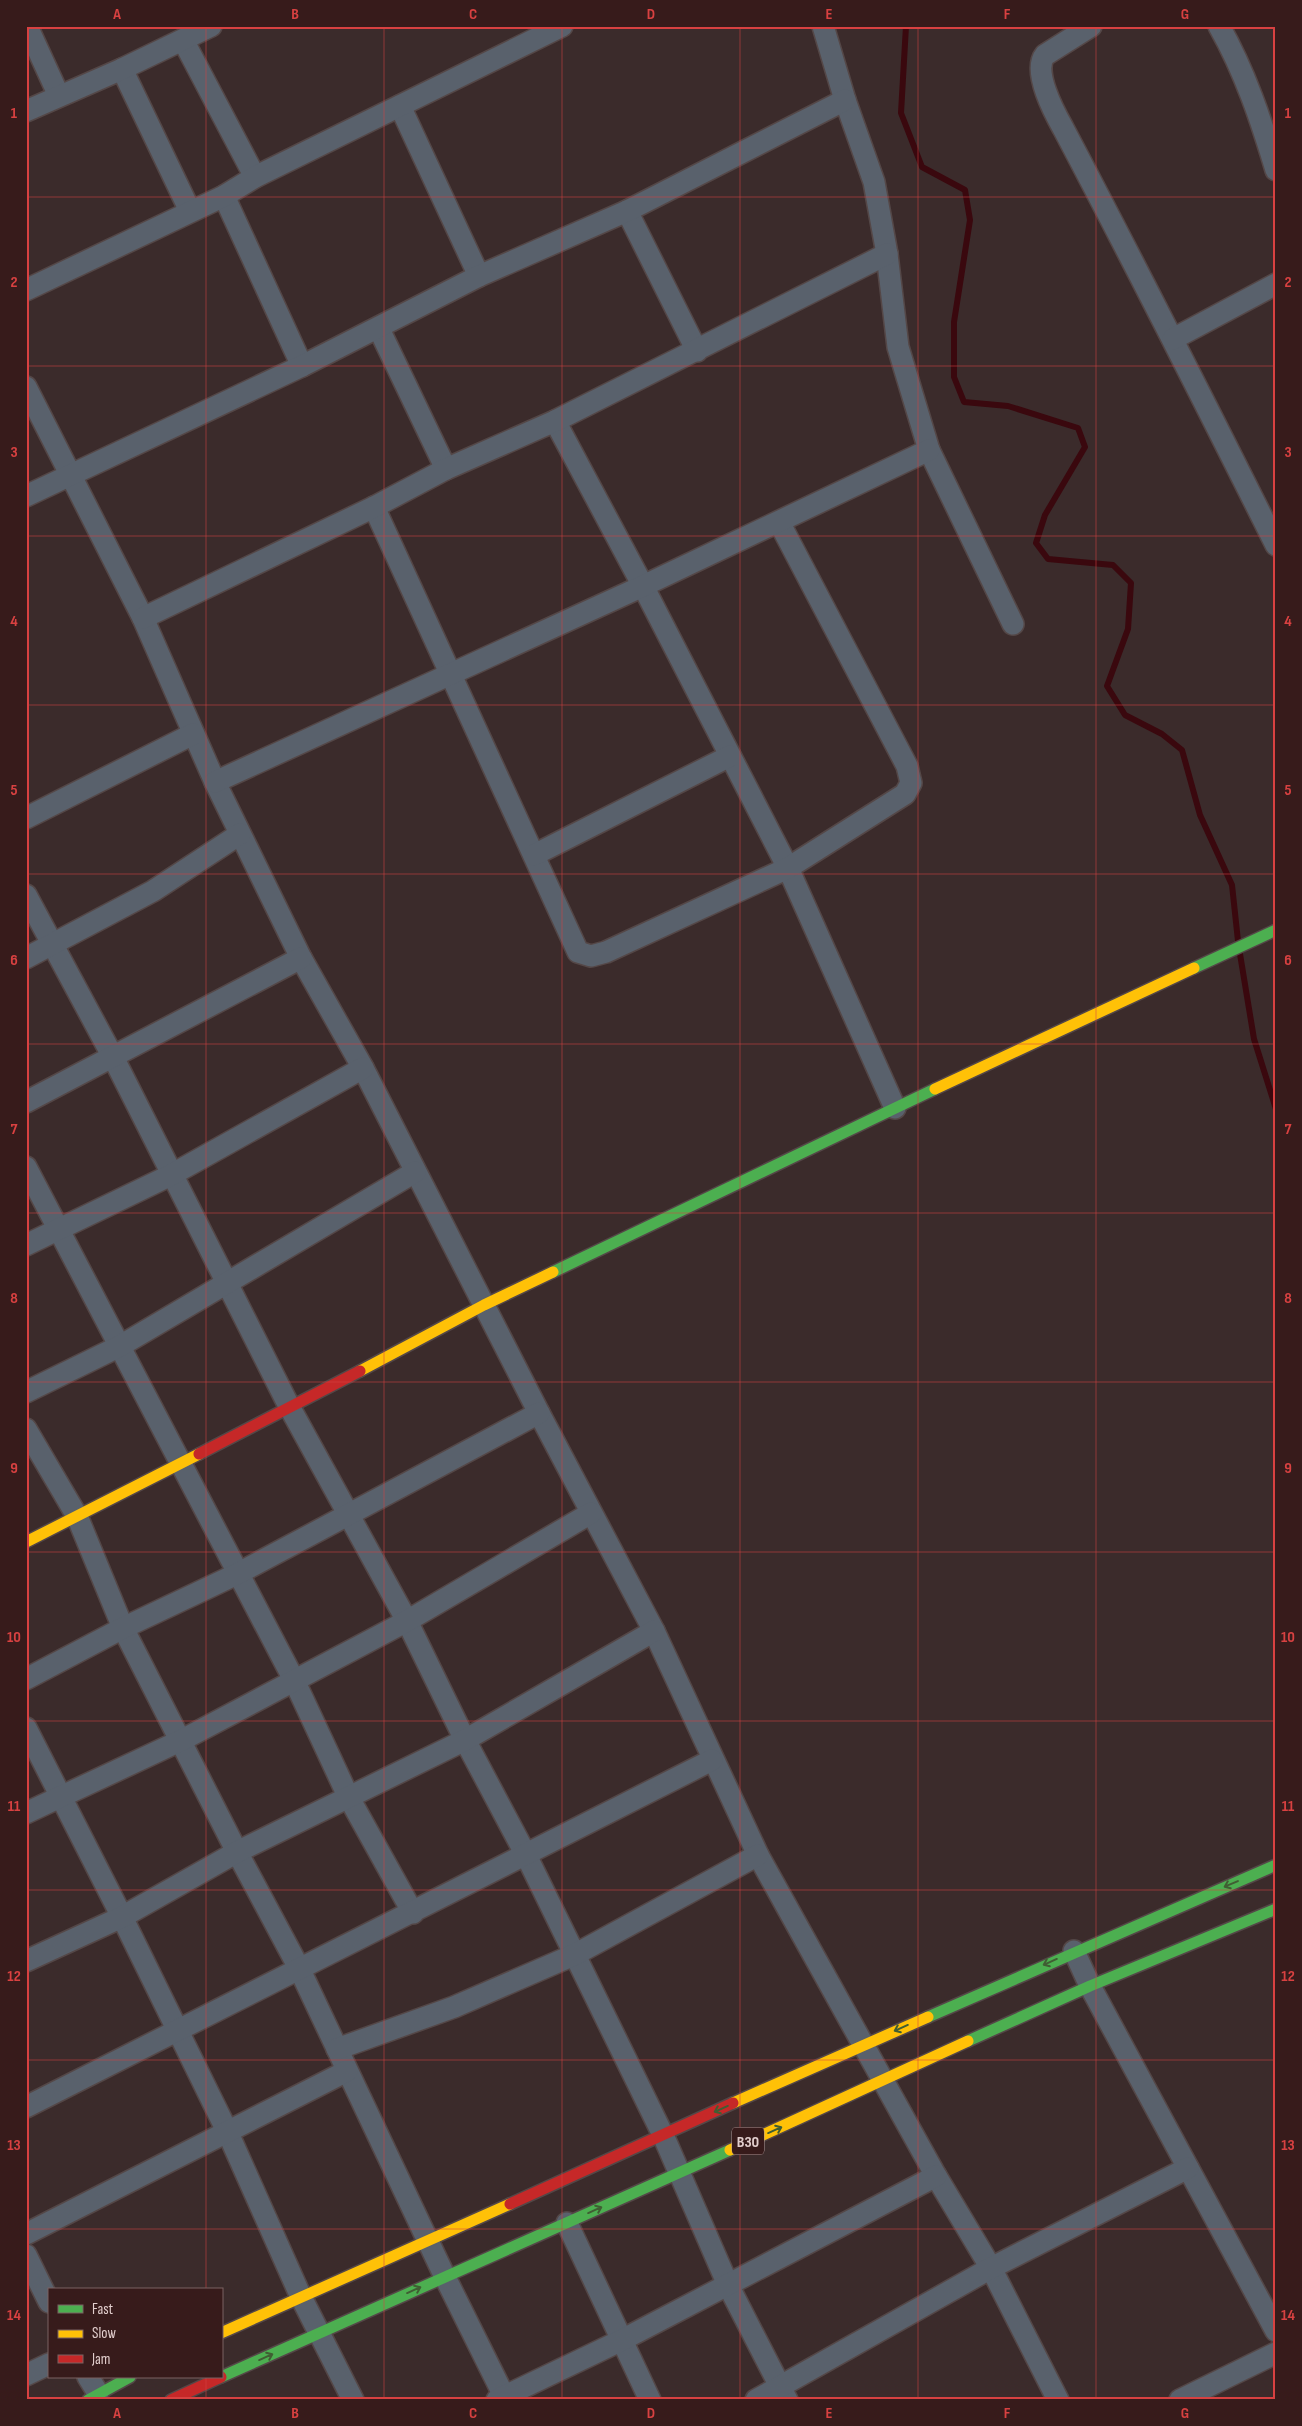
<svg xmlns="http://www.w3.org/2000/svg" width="1302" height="2426" font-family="'Sofia Sans Condensed',sans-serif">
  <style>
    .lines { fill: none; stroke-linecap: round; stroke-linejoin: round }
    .stream { stroke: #3a080e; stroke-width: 6 }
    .street-casing { stroke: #544747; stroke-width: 24 }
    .fast-casing { stroke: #544747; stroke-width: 14 }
    .slow-casing { stroke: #544747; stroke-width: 14 }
    .jam-casing { stroke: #544747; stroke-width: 14 }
    .street { stroke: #59616c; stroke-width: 21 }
    .fast { stroke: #4caf50; stroke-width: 11 }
    .slow { stroke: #ffc107; stroke-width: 11 }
    .jam { stroke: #c62828; stroke-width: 11 }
    .oneway { stroke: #405e33 }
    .grid { fill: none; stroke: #d84141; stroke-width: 1; stroke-opacity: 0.55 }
    .labels { text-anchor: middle; stroke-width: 5; stroke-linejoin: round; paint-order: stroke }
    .shield { fill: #371b1b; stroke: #af9898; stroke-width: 1 }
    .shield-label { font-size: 16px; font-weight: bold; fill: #e2cecd }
    .neatline { fill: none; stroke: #d84141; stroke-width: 2 }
    .grid-label { font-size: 16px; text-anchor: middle; font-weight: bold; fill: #d84141 }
  </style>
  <rect width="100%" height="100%" fill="#3b2b2b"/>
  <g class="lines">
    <g class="stream">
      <path d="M 906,26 L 901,113 L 922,167 L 965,190 L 970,220 L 954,322 L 954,377 L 964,402 L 1008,406 L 1078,428 L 1085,447 L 1045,515 L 1036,543 L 1048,559 L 1113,565 L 1131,583 L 1128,629 L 1107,686 L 1125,715 L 1162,734 L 1182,750 L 1200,815 L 1232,885 L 1238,941"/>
      <path d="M 1240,954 L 1254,1039 L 1276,1109"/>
    </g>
    <defs>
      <g id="street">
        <path d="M 27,26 L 59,96"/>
        <path d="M 823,26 L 845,100 L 874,182 L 887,254 L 898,347 L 929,450 L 1013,624"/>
        <path d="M 1091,26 L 1045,55 C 1032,71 1054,112 1063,128 C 1136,266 1206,405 1276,545"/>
        <path d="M 1219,26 C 1245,72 1261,120 1276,170"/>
        <path d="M 183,40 L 255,177"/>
        <path d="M 122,69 L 190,211"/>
        <path d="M 400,106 L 479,276"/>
        <path d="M 26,111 L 122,69 L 211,26"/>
        <path d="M 224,196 L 302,366"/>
        <path d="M 627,211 L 697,351"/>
        <path d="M 26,290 L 224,196 L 255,177 L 562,26"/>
        <path d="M 379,329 L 446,469"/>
        <path d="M 1173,339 L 1276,284"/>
        <path d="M 26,387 L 143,618 L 215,782 L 301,958 L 363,1068 L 539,1413 L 654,1631 L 758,1855 L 936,2176 L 991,2268 L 1058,2400"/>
        <path d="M 555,421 L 643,586 L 788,868 L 895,1108"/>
        <path d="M 26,496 L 302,366 L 479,276 L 627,211 L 845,100"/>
        <path d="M 374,507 L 578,952 L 591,956 L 606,952 L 788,868 L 905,794 L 911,783 L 907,766 L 779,522"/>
        <path d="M 143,618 L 374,507 L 446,469 L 555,421 L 887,254"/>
        <path d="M 215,782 L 643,586 L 929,450"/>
        <path d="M 26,818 L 193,734"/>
        <path d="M 534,855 L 730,756"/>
        <path d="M 26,895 L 113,1057 L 290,1408 L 407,1621 L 465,1740 L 526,1855 L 663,2135 L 728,2285 L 787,2400"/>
        <path d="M 26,958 L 153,891 L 240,834"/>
        <path d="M 26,1102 L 301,958"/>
        <path d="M 26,1167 L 294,1680 L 348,1796 L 413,1913"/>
        <path d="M 26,1245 L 171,1175 L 363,1068"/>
        <path d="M 26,1392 L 120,1346 L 415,1172"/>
        <path d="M 26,1429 L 77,1516 L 123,1628 L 237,1852 L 299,1968 L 445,2277 L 506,2400"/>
        <path d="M 26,1679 L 123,1628 L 237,1574 L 539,1413"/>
        <path d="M 26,1728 L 122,1917 L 228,2133 L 301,2297 L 353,2400"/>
        <path d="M 26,1813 L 182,1740 L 407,1621 L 591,1513"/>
        <path d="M 1074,1951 L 1090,1986 L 1276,2331"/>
        <path d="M 26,1961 L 122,1917 L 237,1852 L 465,1740 L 654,1631"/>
        <path d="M 337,2049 L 454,2007 L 576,1954 L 758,1855"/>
        <path d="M 26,2107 L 712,1760"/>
        <path d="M 567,2223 L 650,2400"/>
        <path d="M 26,2234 L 347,2071"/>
        <path d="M 26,2255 L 49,2302"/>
        <path d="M 26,2375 L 49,2364"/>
        <path d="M 88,2377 L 98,2393"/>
        <path d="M 497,2400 L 622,2340 L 936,2176"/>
        <path d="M 756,2400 L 991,2268 L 1188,2168"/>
        <path d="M 1180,2400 L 1276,2353"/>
      </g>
      <g id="fast">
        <path d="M 1194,968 L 1276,930"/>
        <path d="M 553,1272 L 935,1089"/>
        <path d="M 928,2017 L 1276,1865"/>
        <path d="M 968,2041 L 1090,1986 L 1276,1909"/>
        <path d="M 221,2377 L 730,2150"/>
        <path d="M 88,2400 L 130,2377"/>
      </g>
      <g id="slow">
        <path d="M 935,1089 L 1194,968"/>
        <path d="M 360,1371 L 484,1305 L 553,1272"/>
        <path d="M 26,1542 L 199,1454"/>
        <path d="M 733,2103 L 928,2017"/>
        <path d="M 730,2150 L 968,2041"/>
        <path d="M 221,2333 L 510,2204"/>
      </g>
      <g id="jam">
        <path d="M 199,1454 L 360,1371"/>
        <path d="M 510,2204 L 733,2103"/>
        <path d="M 171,2400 L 221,2377"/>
      </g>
    </defs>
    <use href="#street" class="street-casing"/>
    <use href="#fast" class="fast-casing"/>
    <use href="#slow" class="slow-casing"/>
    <use href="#jam" class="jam-casing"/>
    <use href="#street" class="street"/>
    <use href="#fast" class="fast"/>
    <use href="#slow" class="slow"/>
    <use href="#jam" class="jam"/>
  </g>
  <defs><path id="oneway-shaft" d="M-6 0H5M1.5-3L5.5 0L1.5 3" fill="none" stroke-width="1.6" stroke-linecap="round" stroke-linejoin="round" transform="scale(1.25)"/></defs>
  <g class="oneway">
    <use href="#oneway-shaft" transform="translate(1231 1884) rotate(157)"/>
    <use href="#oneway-shaft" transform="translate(1050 1962) rotate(156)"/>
    <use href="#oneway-shaft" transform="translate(901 2028) rotate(156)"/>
    <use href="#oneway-shaft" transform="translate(721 2109) rotate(156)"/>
    <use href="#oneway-shaft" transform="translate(775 2130) rotate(-24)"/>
    <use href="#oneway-shaft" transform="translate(595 2210) rotate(-24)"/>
    <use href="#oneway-shaft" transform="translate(414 2290) rotate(-24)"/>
    <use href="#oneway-shaft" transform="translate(266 2357) rotate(-24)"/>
  </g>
  <path class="grid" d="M 206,26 L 206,2290M 384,26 L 384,2400M 562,26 L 562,2400M 740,26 L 740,2400M 918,26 L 918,2400M 1096,26 L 1096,2400M 26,197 L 1276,197M 26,366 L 1276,366M 26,536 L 1276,536M 26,705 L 1276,705M 26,874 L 1276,874M 26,1044 L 1276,1044M 26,1213 L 1276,1213M 26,1382 L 1276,1382M 26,1552 L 1276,1552M 26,1721 L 1276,1721M 26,1890 L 1276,1890M 26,2060 L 1276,2060M 26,2229 L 1276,2229M 206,2377 L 206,2400"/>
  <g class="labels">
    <rect class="shield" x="732" y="2127.5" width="32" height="27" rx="4"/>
    <g class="shield-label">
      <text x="748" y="2147">B30</text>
    </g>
  </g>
  <rect width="1302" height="2426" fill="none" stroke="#371b1b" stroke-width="55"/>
  <rect x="48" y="2288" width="175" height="90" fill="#371b1b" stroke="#7b6362"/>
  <rect x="58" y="2305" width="25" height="8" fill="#4caf50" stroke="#7b6362"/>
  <text x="92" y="2314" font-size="15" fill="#e2cecd">Fast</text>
  <rect x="58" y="2330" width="25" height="8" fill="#ffc107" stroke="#7b6362"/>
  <text x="92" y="2338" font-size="15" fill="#e2cecd">Slow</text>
  <rect x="58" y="2355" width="25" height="8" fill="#c62828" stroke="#7b6362"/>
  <text x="92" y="2364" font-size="15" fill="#e2cecd">Jam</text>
  <rect x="28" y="28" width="1246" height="2370" class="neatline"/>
  <g class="grid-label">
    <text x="117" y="19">A</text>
    <text x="295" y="19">B</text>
    <text x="473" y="19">C</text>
    <text x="651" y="19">D</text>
    <text x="829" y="19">E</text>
    <text x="1007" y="19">F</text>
    <text x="1185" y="19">G</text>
    <text x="14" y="118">1</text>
    <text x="1288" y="118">1</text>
    <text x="14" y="287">2</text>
    <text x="1288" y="287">2</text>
    <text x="14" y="457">3</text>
    <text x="1288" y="457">3</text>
    <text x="14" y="626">4</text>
    <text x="1288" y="626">4</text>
    <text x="14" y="795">5</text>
    <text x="1288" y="795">5</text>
    <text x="14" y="965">6</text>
    <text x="1288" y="965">6</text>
    <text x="14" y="1134">7</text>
    <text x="1288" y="1134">7</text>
    <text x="14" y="1303">8</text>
    <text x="1288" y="1303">8</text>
    <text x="14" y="1473">9</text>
    <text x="1288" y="1473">9</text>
    <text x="14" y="1642">10</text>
    <text x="1288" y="1642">10</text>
    <text x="14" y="1811">11</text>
    <text x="1288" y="1811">11</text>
    <text x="14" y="1981">12</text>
    <text x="1288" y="1981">12</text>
    <text x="14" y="2150">13</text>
    <text x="1288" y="2150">13</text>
    <text x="14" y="2320">14</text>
    <text x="1288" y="2320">14</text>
    <text x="117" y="2418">A</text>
    <text x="295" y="2418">B</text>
    <text x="473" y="2418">C</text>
    <text x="651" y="2418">D</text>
    <text x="829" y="2418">E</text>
    <text x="1007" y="2418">F</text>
    <text x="1185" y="2418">G</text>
  </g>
</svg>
